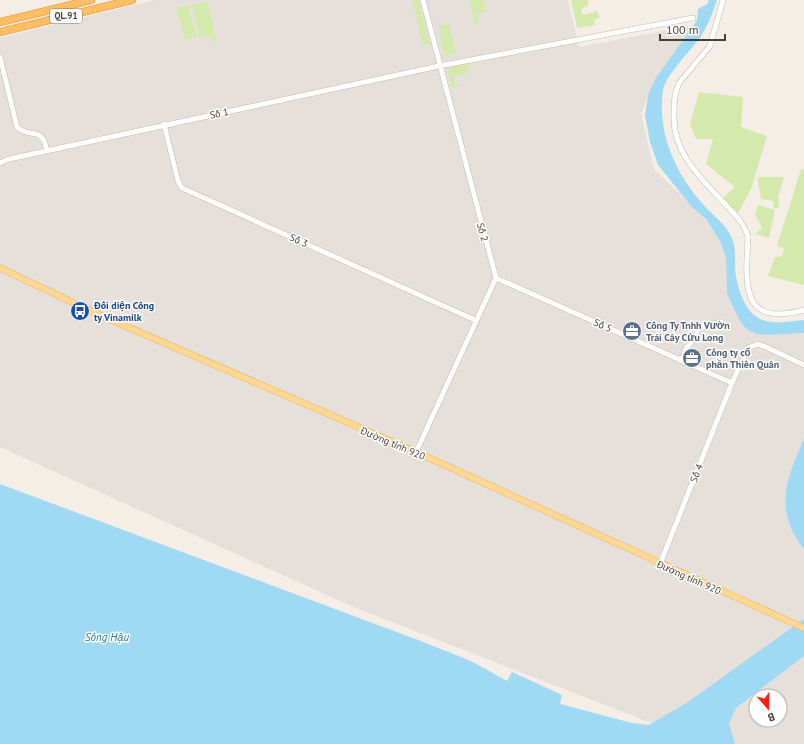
<svg xmlns="http://www.w3.org/2000/svg" width="804" height="744" font-family="'PT Sans',sans-serif">
  <style>
    .industrial { fill: #e6e0db; fill-rule: evenodd }
    .green { fill: #d4eaac }
    .water { fill: #9fd9f4 }
    .lines { fill: none; stroke-linecap: round; stroke-linejoin: round }
    .minor-casing { stroke: #c3b8ab; stroke-width: 6 }
    .major-casing { stroke: #eab35e; stroke-width: 7 }
    .highway-casing { stroke: #e5922e; stroke-width: 8 }
    .minor { stroke: #fff; stroke-width: 5 }
    .major { stroke: #ffd794; stroke-width: 6 }
    .highway { stroke: #ffbe66; stroke-width: 7 }
    .labels { text-anchor: middle; stroke-width: 3; stroke-linejoin: round; paint-order: stroke }
    .shield { fill: #fff; stroke: #7e7872; stroke-width: 1 }
    .shield-label { font-size: 9px; font-weight: bold; fill: #473e35 }
    .street-label { font-size: 10px; fill: #473e35; stroke: #fff }
    .transit-label { font-size: 10px; font-weight: bold; fill: #164399; stroke: #fff; text-anchor: start }
    .service-label { font-size: 10px; font-weight: bold; fill: #4e5e75; stroke: #fff; text-anchor: start }
    .water-label { font-size: 11px; font-style: italic; fill: #267ca7; stroke: #fff }
  </style>
  <rect width="100%" height="100%" fill="#f4eee6"/>
  <path class="industrial" d="M 155,0 L 568,0 L 579,47 L 694,25 L 655,79 L 641,114 L 654,169 L 704,217 L 720,241 L 726,257 L 727,294 L 741,323 L 757,334 L 767,335 L 804,333 L 804,744 L 718,744 L 646,721 L 351,606 L 0,447 L 0,38 ZM 756,696 L 780,696 L 780,720 L 756,720 Z"/>
  <g class="green">
    <path d="M 412,0 L 419,0 L 430,44 L 423,46 Z"/>
    <path d="M 469,0 L 484,0 L 486,12 L 476,14 L 479,24 L 475,25 Z"/>
    <path d="M 571,0 L 588,0 L 589,5 L 581,9 L 582,15 L 594,12 L 596,10 L 600,17 L 594,20 L 595,25 L 577,28 Z"/>
    <path d="M 207,1 L 217,42 L 213,42 L 211,36 L 200,38 L 192,5 Z"/>
    <path d="M 188,5 L 197,36 L 185,40 L 176,8 Z"/>
    <path d="M 449,23 L 456,53 L 444,57 L 439,27 Z"/>
    <path d="M 470,63 L 468,73 L 454,77 L 455,85 L 461,85 L 452,89 L 447,68 Z"/>
    <path d="M 699,92 L 743,97 L 741,127 L 767,136 L 751,189 L 737,215 L 723,198 L 735,187 L 706,164 L 713,139 L 696,139 L 690,124 Z"/>
    <path d="M 801,169 L 804,170 L 804,285 L 768,276 L 775,257 L 782,256 L 784,248 L 777,246 Z"/>
    <path d="M 757,177 L 784,177 L 778,197 L 779,208 L 774,208 L 773,201 L 761,199 Z"/>
    <path d="M 758,205 L 775,210 L 769,238 L 755,234 L 762,228 L 755,214 Z"/>
  </g>
  <g class="water">
    <path d="M 709,0 L 717,0 C 713,12 708,25 701,36 C 692,50 666,74 663,90 C 657,131 674,171 701,202 C 711,214 726,224 732,238 C 736,248 735,259 735,268 C 736,283 743,306 754,315 C 768,327 788,321 804,320 L 804,333 L 767,335 L 757,334 L 748,330 L 741,323 L 727,294 L 726,257 L 720,241 L 706,219 L 692,207 L 658,165 L 650,142 L 645,115 L 648,96 L 655,79 L 694,25 L 697,20 L 698,9 L 707,4 Z"/>
    <path d="M 804,439 L 804,550 C 799,542 793,534 790,525 C 778,494 792,467 804,439 Z"/>
    <path d="M 0,484 L 418,640 L 471,661 L 507,681 L 512,672 L 562,695 L 560,704 L 632,723 L 649,725 L 688,702 L 804,619 L 804,656 L 736,708 L 729,724 L 735,744 L 0,744 Z"/>
  </g>
  <g class="lines">
    <defs>
      <g id="minor">
        <path d="M 723,0 L 710,46 L 679,83 C 674,94 674,104 674,116 C 673,155 703,180 727,206 C 736,216 744,223 748,236 C 746,283 739,328 804,310"/>
        <path d="M 0,57 L 17,127 C 30,140 41,124 47,150"/>
        <path d="M 164,124 L 178,181 L 182,188 L 475,320"/>
        <path d="M 0,163 L 9,159 L 439,66 L 693,18"/>
        <path d="M 496,278 L 732,383"/>
        <path d="M 682,361 L 686,348 L 696,337 L 698,328 L 721,322"/>
        <path d="M 416,452 L 496,278 L 423,0"/>
        <path d="M 660,564 L 732,383 L 748,348 L 758,344 L 766,347 L 804,365"/>
      </g>
      <path id="major" d="M 0,268 L 93,312 L 416,452 L 804,628"/>
      <g id="highway">
        <path d="M 0,22 L 91,0"/>
        <path d="M 0,32 L 132,0"/>
      </g>
    </defs>
    <use href="#minor" class="minor-casing"/>
    <use href="#major" class="major-casing"/>
    <use href="#highway" class="highway-casing"/>
    <use href="#minor" class="minor"/>
    <use href="#major" class="major"/>
    <use href="#highway" class="highway"/>
  </g>
  <defs>
    <symbol id="bus-disc" viewBox="-11 -11 22 22"><circle r="9.5" fill="#1a4fb4" stroke="#fff"/><path d="M-5-6H5V4H4V6H2V4H-2V6H-4V4H-5ZM-3.5-4V0h7V-4ZM-3.5 1.2v1.5H-2V1.2ZM2 1.2v1.5H3.5V1.2Z" fill="#fff"/></symbol>
    <symbol id="office-disc" viewBox="-11 -11 22 22"><circle r="9.5" fill="#5c6f8a" stroke="#fff"/><path d="M-6-3h4V-5.5h4V-3h4V5H-6ZM-1-4.5V-3h2v-1.5ZM-6 0V1H6V0Z" fill="#fff"/></symbol>
  </defs>
  <g fill-rule="evenodd">
    <use href="#bus-disc" x="69" y="300" width="22" height="22"/>
    <use href="#office-disc" x="621" y="320" width="22" height="22"/>
    <use href="#office-disc" x="681" y="347" width="22" height="22"/>
  </g>
  <g class="labels">
    <rect class="shield" x="50" y="9" width="32" height="14" rx="3"/>
    <g class="shield-label">
      <text x="66" y="19">QL.91</text>
    </g>
    <g class="street-label">
      <text transform="translate(219 113) rotate(-12)" y="4">Số 1</text>
      <text transform="translate(483 232) rotate(75)" y="4">Số 2</text>
      <text transform="translate(299 240) rotate(24)" y="4">Số 3</text>
      <text transform="translate(603 325) rotate(24)" y="4">Số 5</text>
      <text transform="translate(393 443) rotate(23)" y="4">Đường tỉnh 920</text>
      <text transform="translate(696 473) rotate(-68)" y="4">Số 4</text>
      <text transform="translate(689 577) rotate(24)" y="4">Đường tỉnh 920</text>
    </g>
    <g class="transit-label">
      <text x="94" y="309">Đối diện Công<tspan x="94" dy="12">ty Vinamilk</tspan></text>
    </g>
    <g class="service-label">
      <text x="646" y="329">Công Ty Tnhh Vườn<tspan x="646" dy="12">Trái Cây Cửu Long</tspan></text>
      <text x="706" y="356">Công ty cổ<tspan x="706" dy="12">phần Thiên Quân</tspan></text>
    </g>
    <g class="water-label">
      <text x="107" y="641">Sông Hậu</text>
    </g>
  </g>
  <g transform="translate(768 708) rotate(160)"><circle r="19" fill="#ffffff" stroke="#b5b2ae"/>
  <path d="M0-3L7 15L0 10L-7 15Z" fill="#ff2012"/>
  <text y="-6" font-size="11" font-weight="bold" text-anchor="middle" fill="#473e35">B</text>
  </g>
  <path d="M660 34v6h65v-6" fill="none" stroke="#473e35" stroke-width="2"/>
  <text x="666" y="34" font-size="12" fill="#473e35" stroke="#ffffff" stroke-width="3" paint-order="stroke">100 m</text>
</svg>
